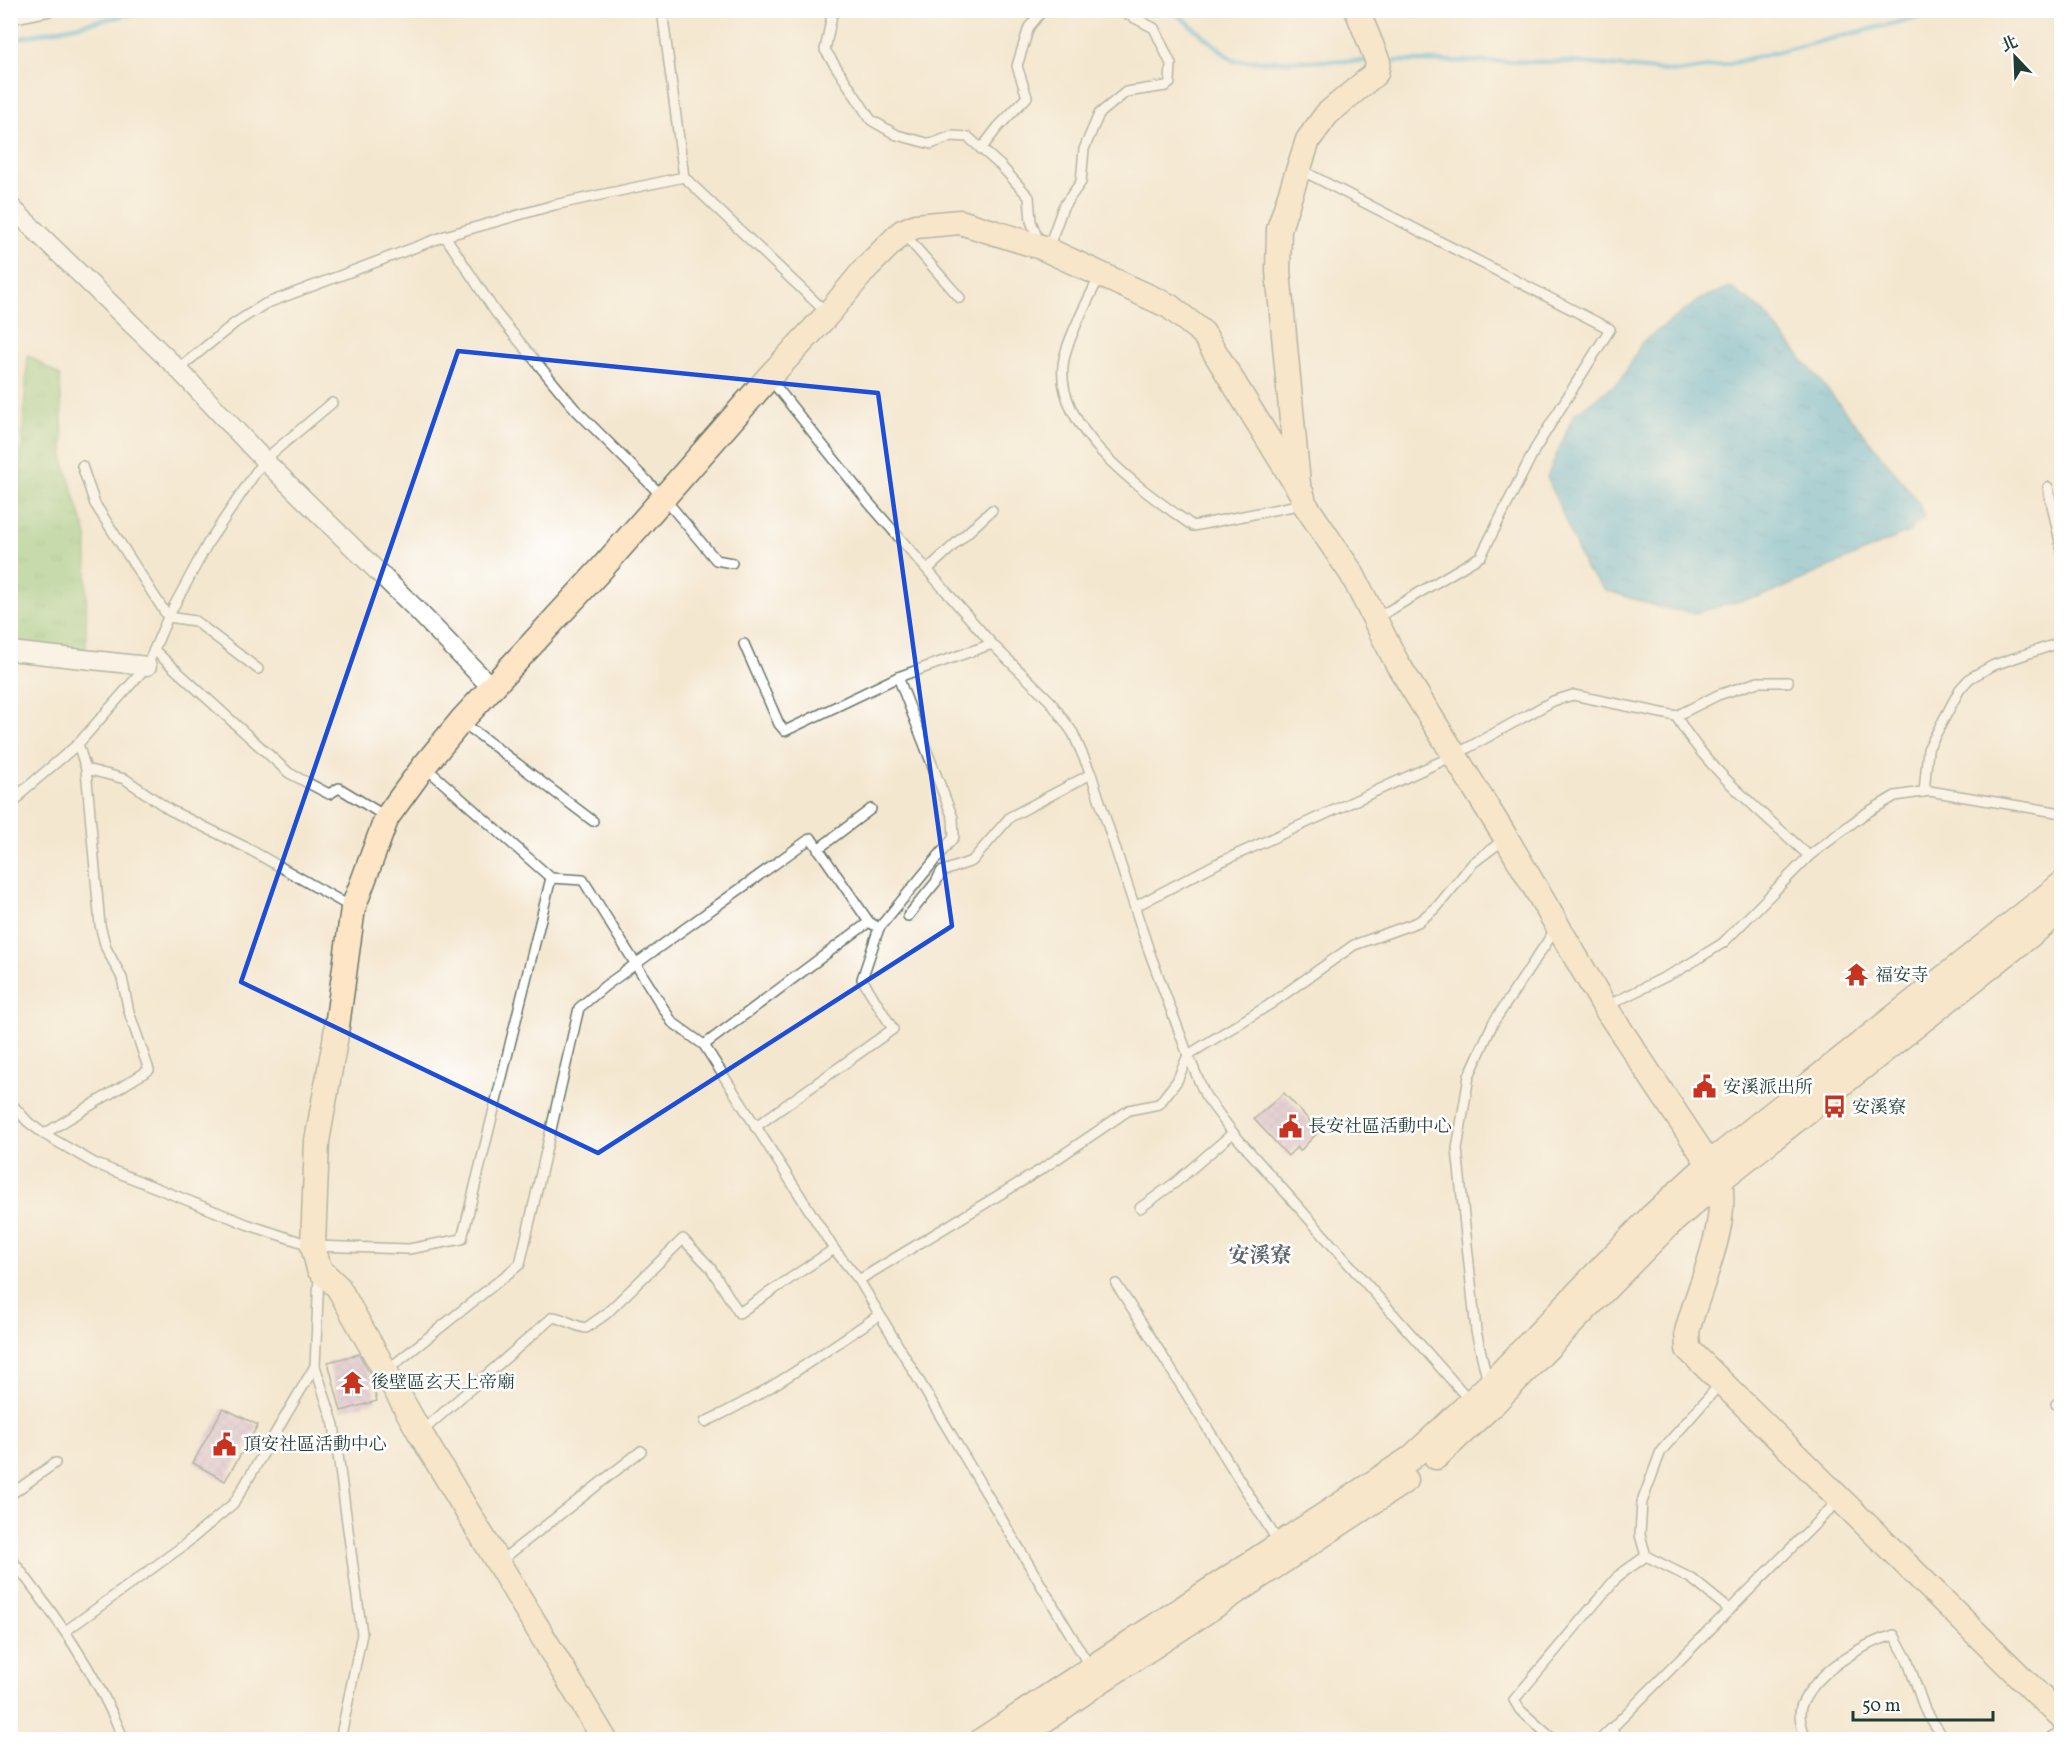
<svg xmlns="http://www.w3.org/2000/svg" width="2072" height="1750" font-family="Vollkorn,'Noto Serif TC',serif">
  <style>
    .grass { fill: url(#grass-tufts); stroke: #578459; stroke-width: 1.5 }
    .water { fill: url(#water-ripples); stroke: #3c7986; stroke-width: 1.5 }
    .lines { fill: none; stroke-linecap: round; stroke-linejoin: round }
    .stream { stroke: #59b5d7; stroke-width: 5 }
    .building { fill: url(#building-cross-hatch) }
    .lane-casing { stroke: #6a786b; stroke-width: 12 }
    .street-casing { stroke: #6a786b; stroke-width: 21 }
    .secondary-casing { stroke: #6a786b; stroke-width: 27 }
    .lane { stroke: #fff; stroke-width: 9 }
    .street { stroke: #fff; stroke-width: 18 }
    .secondary { stroke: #fde5c5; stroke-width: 24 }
    .marked { fill: none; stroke: #1d4ed8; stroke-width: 4.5; stroke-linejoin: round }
    .labels { text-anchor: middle; stroke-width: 5; stroke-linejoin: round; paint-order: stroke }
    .poi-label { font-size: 18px; fill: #1f3d34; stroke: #fff; text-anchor: start }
    .quarter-label { font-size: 21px; font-weight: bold; fill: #5d646c; stroke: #fff }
  </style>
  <defs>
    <pattern id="grass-tufts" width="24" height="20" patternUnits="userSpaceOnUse" patternTransform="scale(1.5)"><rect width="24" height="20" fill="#8fca7e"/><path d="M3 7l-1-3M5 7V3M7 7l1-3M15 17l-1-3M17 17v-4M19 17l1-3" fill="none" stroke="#74a568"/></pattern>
    <pattern id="water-ripples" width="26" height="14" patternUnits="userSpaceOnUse" patternTransform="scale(1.5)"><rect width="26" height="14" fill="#59b5d7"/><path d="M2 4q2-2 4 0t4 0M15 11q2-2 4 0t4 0" fill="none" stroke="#4994af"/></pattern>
    <pattern id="building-cross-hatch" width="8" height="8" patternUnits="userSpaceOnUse" patternTransform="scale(1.5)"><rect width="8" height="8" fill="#cfacd4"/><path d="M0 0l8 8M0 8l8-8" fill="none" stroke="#a78dad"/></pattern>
  </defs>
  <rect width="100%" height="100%" fill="#fff"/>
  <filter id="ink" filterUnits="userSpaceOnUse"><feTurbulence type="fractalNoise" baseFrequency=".0167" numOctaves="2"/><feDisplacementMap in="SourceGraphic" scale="12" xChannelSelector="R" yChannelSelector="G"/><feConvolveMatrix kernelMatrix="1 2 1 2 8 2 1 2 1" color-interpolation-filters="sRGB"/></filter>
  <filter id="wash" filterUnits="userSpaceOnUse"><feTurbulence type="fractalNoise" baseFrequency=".008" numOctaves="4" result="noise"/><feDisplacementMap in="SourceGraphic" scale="24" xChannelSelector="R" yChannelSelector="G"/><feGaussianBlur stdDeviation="1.35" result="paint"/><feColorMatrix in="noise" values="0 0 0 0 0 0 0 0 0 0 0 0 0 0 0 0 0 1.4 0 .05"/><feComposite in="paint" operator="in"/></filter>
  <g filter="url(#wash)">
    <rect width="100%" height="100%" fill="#f4e7d0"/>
    <path class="grass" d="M 28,355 L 60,376 L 64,462 L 87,536 L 86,654 L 11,647 L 11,605 Z"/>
    <path class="water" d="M 1730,287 L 1762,310 L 1895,472 L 1919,503 L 1924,517 L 1908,532 L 1772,593 L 1694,613 L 1662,608 L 1605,590 L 1585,568 L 1547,477 L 1574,414 L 1621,380 L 1642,342 L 1702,298 Z"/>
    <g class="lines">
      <g class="stream">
        <path d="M 1172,10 L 1234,61 L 1370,61"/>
        <path d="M 10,40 L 149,10"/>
        <path d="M 1395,61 L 1571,62 L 1678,72 L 1728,64 L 1948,10"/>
      </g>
    </g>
    <g id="blocks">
      <g class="building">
        <path d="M 1284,1093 L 1319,1131 L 1300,1151 L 1297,1147 L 1288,1156 L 1254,1119 Z"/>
        <path d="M 359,1354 L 370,1374 L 377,1401 L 341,1411 L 328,1362 Z"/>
        <path d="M 223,1408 L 258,1425 L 225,1481 L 193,1463 Z"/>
      </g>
    </g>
  </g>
  <g filter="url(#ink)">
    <use href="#blocks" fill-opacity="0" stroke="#6a786b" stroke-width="1.5"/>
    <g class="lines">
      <defs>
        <g id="lane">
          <path d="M 662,10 L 684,177"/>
          <path d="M 833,10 L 825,50 L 871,120 L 897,135 L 931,144 L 952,136 L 968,137 L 1001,166 L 1029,197 L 1031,221 L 1039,242"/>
          <path d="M 10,19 L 55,10"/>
          <path d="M 981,149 L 998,127 L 1027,97 L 1017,66 L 1029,27 L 1043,10"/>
          <path d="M 1301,170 L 1610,329 L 1535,449 L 1481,556 L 1375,619"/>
          <path d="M 904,234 L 960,298"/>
          <path d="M 445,236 L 496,313 L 575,409 L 664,498 L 716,560 L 732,563"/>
          <path d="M 1048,249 L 1063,207 L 1081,182 L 1084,149 L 1099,114 L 1126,92 L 1166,86 L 1170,83 L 1171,64 L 1154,28 L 1119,10"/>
          <path d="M 1100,275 C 1089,299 1074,325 1066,351 C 1043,423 1143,491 1193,526 L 1303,504"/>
          <path d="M 178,369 L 235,323 L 265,304 L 445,236 L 554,205 L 684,177 L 827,313"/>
          <path d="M 770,379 L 869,503 L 992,644 L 1050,701 L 1073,733 L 1091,774 L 1149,951 L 1188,1055 L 1205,1095 L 1233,1133 L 1471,1402"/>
          <path d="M 82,466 L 95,504 L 168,617 L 195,621 L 258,669"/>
          <path d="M 2048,487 L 2062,551"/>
          <path d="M 928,569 L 992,510"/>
          <path d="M 744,644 L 779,724 L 785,731 L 898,677 L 992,644"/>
          <path d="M 154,650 L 289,773 L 329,794 L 339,788 L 385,816"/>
          <path d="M 1676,716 L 1718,695 L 1758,682 L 1788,682"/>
          <path d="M 461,721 L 593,821"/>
          <path d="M 424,766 L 551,878 L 583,880 L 672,1022 L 704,1045 L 834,1249 L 859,1280 L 1090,1667"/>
          <path d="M 86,769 L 125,779 L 170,810 L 245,847 L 351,907"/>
          <path d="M 1924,792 L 1928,749 L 1960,689 L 1970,678 L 1994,665 L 2062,642"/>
          <path d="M 10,809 L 24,790 L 78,744 L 147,666 L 168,617 L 208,543 L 264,460 L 332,403"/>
          <path d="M 818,849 L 871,809"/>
          <path d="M 1136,906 L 1218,863 L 1453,756 L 1553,701 L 1573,695 L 1676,716 C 1707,770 1763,813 1809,856"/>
          <path d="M 908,916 L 936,882 L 941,872 L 972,861 L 1010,817 L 1091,774"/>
          <path d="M 869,922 L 879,928 L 954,837 L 953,818 L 898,677"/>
          <path d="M 1607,1006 L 1681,969 L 1723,943 L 1809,856 L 1863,815 L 1895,796 L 1929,791 L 2062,813"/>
          <path d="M 10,1102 L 28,1122 L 44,1134 L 94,1163 L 249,1225 L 313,1246 L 409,1249 L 462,1239 L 551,878"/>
          <path d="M 755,1127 L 893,1029 L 862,979 L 879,928"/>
          <path d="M 44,1134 L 149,1070 L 129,1012 L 122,978 L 106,948 L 100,925 L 86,769 L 78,744"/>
          <path d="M 1140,1208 L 1176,1182 L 1233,1133"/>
          <path d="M 859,1280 L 1042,1169 L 1129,1110 L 1159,1104 L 1177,1081 L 1188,1055 L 1269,1005 L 1354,945 L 1418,922 L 1437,907 L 1473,863 L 1506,838"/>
          <path d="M 1116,1284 C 1173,1369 1224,1457 1279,1543"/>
          <path d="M 315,1366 L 334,1425 L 362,1634 L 340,1740"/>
          <path d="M 386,1371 L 520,1264 L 579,1008 L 605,986 L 811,838 L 869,922 L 704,1045"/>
          <path d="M 1488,1383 L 1476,1331 L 1457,1149 L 1469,1076 L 1493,1023 L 1557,927"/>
          <path d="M 2056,1404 L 2062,1406"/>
          <path d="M 705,1422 C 767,1394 823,1353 879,1315"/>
          <path d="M 420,1433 L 553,1317 C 566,1319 573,1326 586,1328 L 606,1314 L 683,1239 L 710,1267 L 739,1313 L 834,1249"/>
          <path d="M 10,1495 L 55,1463"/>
          <path d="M 1646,1556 L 1692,1579 L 1730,1610"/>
          <path d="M 10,1557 C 55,1615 96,1671 124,1740"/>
          <path d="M 499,1562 L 641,1451"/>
          <path d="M 67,1630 L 183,1546 L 234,1503 L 315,1366 L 319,1275"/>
          <path d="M 1612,1728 L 1616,1740"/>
          <path d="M 1554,1740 L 1520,1710 L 1514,1700 L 1618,1576 L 1646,1556 L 1640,1535 L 1642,1502 L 1661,1451 L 1721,1383"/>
          <path d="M 1600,1740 L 1840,1499"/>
          <path d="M 1807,1740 C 1802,1729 1797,1715 1802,1704 C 1817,1672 1861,1644 1894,1635 L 1907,1659 L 1925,1710 L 1945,1740"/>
          <path d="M 2047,1740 L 2062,1731"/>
        </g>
        <g id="street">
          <path d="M 10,206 L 178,369 L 264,460 L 416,609 L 492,688"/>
          <path d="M 10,651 L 147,666"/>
        </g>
        <g id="secondary">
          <path d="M 1298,484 L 1278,271 L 1279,229 L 1308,140 L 1327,114 L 1376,73 L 1378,62 L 1357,10"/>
          <path d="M 1436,1457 L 1491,1406 L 1664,1229 L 1720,1180 L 2062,910"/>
          <path d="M 605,1740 L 420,1433 L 338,1287 L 319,1269 L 313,1246 L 317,1141 L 335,1041 L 353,908 L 387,817 L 424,766 L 461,721 L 603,567 L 769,377 L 828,314 L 866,268 L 902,232 L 916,226 L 960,222 L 1041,247 L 1169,306 L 1203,333 L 1302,494 L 1304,503 L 1352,574 L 1397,663 L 1506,838 L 1605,1007 L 1720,1180 C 1728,1231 1699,1284 1687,1332 L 1688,1349 L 2062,1718"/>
          <path d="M 982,1740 L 1411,1458 L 1488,1386 L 1651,1217 L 1709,1164 L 2062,884"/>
          <path d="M 1016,1740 L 1099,1682 L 1406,1480"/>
        </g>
      </defs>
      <use href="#lane" class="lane-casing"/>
      <use href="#street" class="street-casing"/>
      <use href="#secondary" class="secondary-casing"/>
      <use href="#lane" class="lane"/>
      <use href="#street" class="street"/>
      <use href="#secondary" class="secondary"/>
    </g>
  </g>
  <path d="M0 0H2072V1750H0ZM 458,351 L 878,393 L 952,926 L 598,1153 L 241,982 Z" fill="#f4e7d0" fill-opacity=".55" fill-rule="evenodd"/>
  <path class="marked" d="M 458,351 L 878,393 L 952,926 L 598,1153 L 241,982 Z"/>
  <defs>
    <symbol id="temple-bare" viewBox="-9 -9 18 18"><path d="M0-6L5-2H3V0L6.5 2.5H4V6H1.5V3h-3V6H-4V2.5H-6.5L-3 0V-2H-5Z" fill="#c8321e" stroke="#fff" stroke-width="2.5" paint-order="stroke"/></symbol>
    <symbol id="civic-bare" viewBox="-9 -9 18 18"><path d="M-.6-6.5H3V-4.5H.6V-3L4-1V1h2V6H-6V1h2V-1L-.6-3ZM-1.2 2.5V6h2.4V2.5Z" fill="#c8321e" stroke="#fff" stroke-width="2.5" paint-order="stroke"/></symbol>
    <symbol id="bus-bare" viewBox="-9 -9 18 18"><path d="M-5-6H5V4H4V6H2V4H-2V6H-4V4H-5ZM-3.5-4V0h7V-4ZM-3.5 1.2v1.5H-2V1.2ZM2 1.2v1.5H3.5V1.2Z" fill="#c8321e" stroke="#fff" stroke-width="2.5" paint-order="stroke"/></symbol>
  </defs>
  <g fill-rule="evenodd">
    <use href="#temple-bare" x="1840" y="958" width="33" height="33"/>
    <use href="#civic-bare" x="1688" y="1070" width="33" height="33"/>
    <use href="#bus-bare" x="1818" y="1090" width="33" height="33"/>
    <use href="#civic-bare" x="1274" y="1110" width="33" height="33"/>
    <use href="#temple-bare" x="336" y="1366" width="33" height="33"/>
    <use href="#civic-bare" x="208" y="1428" width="33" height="33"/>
  </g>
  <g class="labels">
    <g class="poi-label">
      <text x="1875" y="981">福安寺</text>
      <text x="1723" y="1093">安溪派出所</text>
      <text x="1852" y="1113">安溪寮</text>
      <text x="1308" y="1132">長安社區活動中心</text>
      <text x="371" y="1388">後壁區玄天上帝廟</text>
      <text x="243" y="1450">頂安社區活動中心</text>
    </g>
    <g class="quarter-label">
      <text x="1260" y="1262">安溪寮</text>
    </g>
  </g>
  <rect width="2072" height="1750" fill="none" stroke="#fff" stroke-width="36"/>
  <g transform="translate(2015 57) rotate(337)" stroke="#ffffff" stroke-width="4.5" paint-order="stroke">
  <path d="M0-4.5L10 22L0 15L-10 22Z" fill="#1f3d34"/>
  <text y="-9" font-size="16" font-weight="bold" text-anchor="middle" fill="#1f3d34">北</text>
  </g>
  <path d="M1853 1711v9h140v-9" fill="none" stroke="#1f3d34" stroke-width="3"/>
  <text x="1862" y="1711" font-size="18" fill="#1f3d34" stroke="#ffffff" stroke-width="4.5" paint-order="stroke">50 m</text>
</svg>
